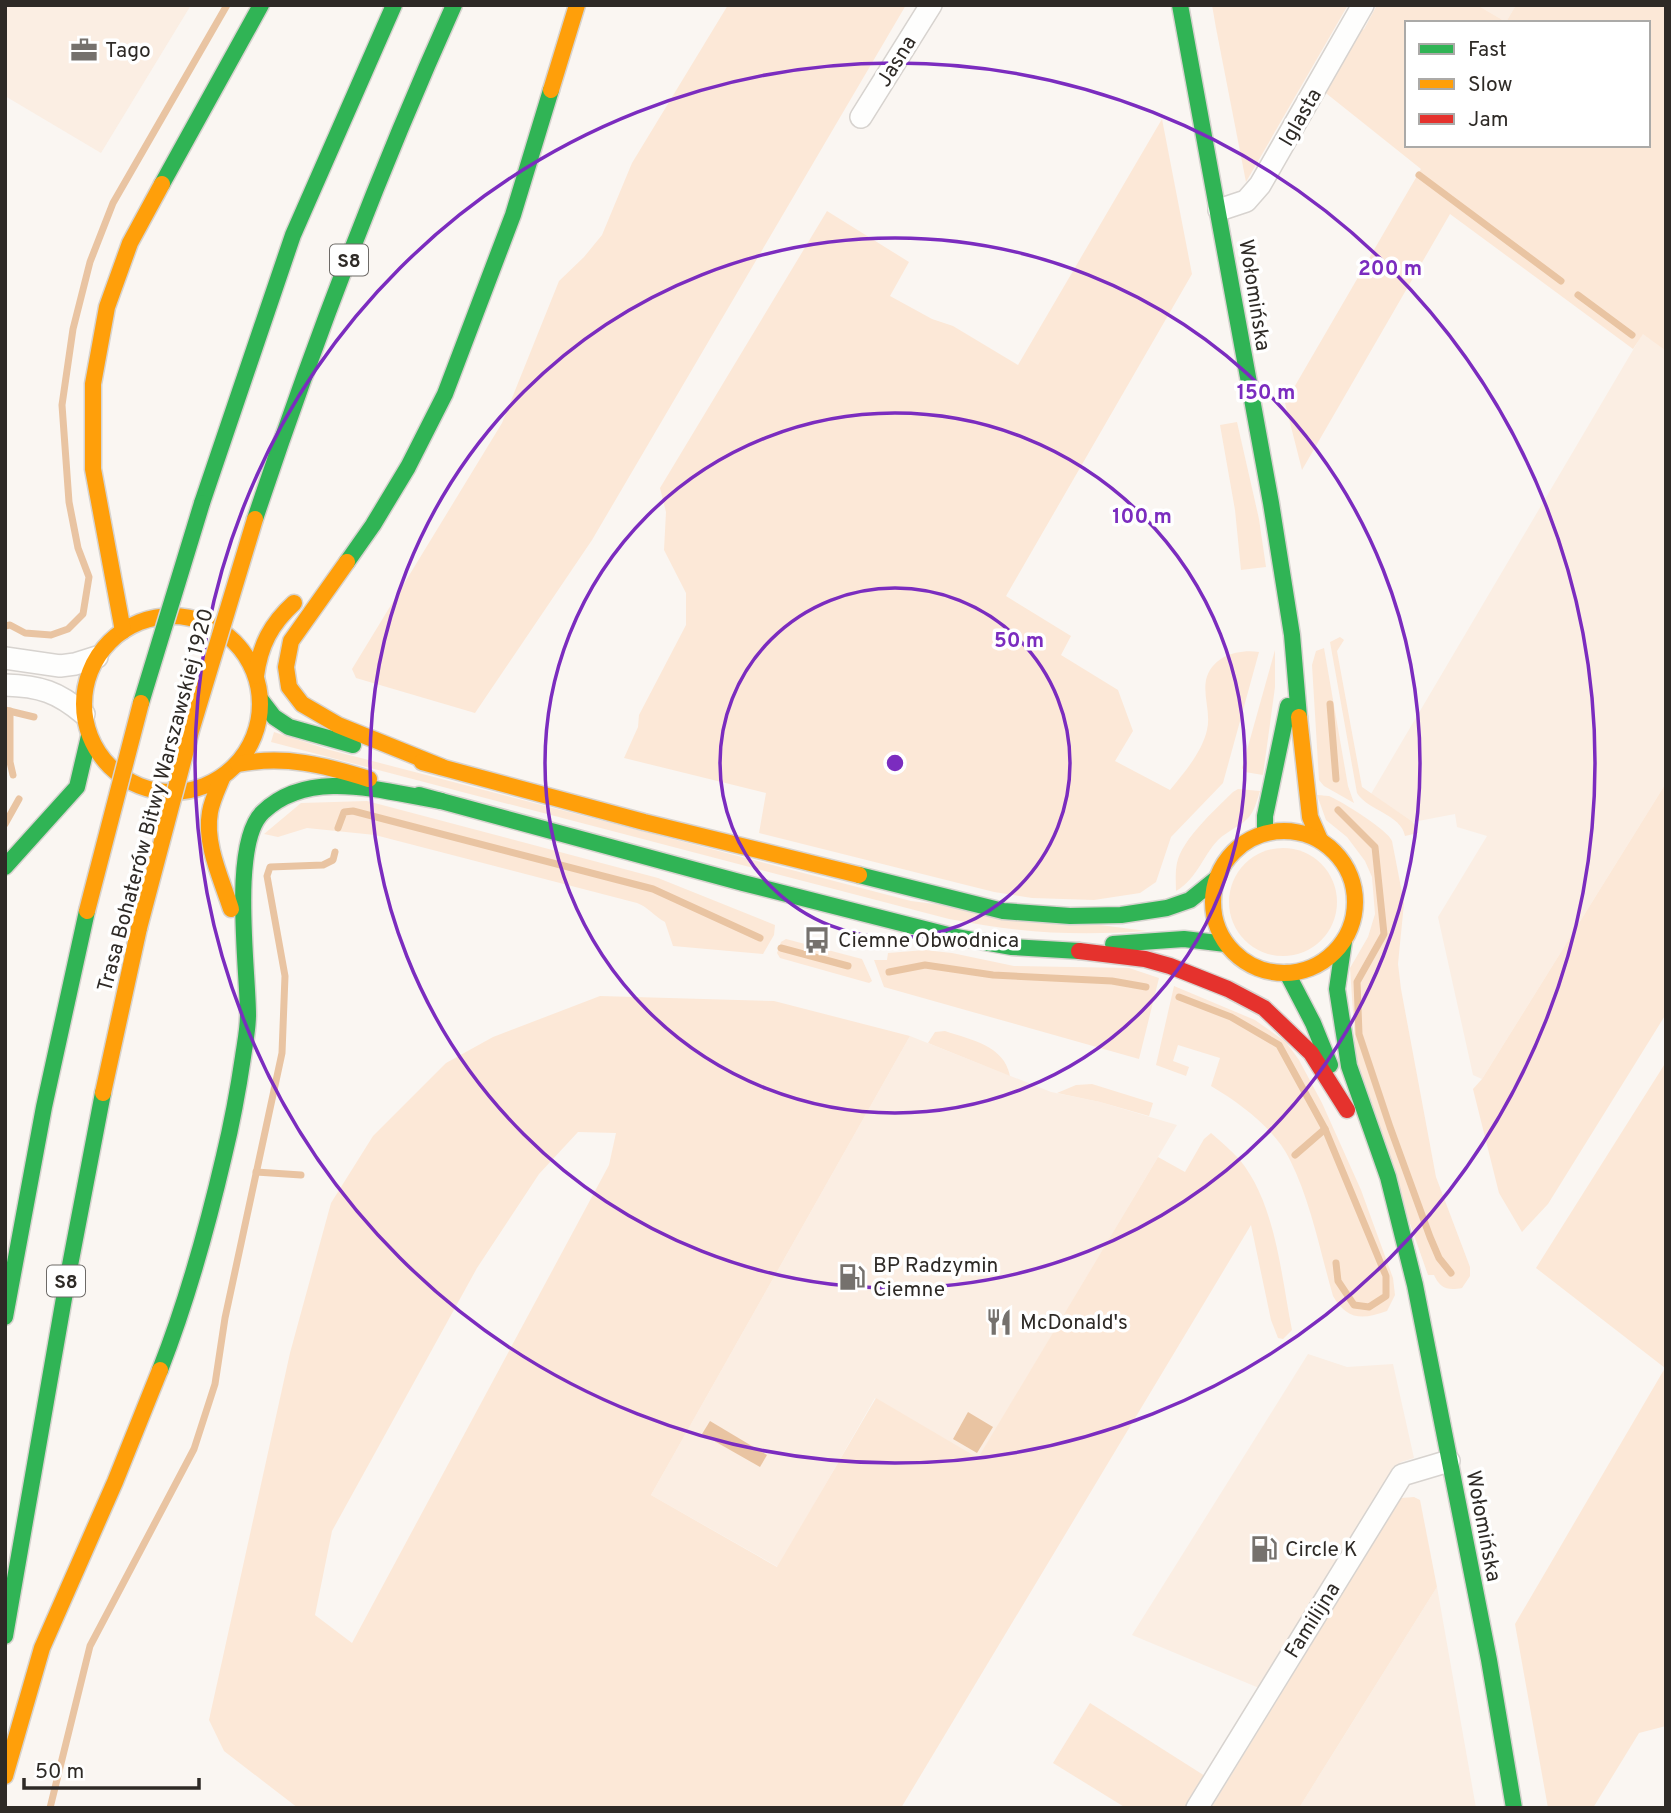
<svg xmlns="http://www.w3.org/2000/svg" width="1671" height="1813" font-family="Overpass,sans-serif">
  <style>
    .built { fill: #fbeee3 }
    .green { fill: #fce8d7; fill-rule: evenodd }
    .water { fill: #e9c4a2 }
    .lines { fill: none; stroke-linecap: round; stroke-linejoin: round }
    .stream { stroke: #e9c4a2; stroke-width: 7 }
    .street-casing { stroke: #d7d3cf; stroke-width: 24 }
    .fast-casing { stroke: #d7d3cf; stroke-width: 19 }
    .slow-casing { stroke: #d7d3cf; stroke-width: 19 }
    .jam-casing { stroke: #d7d3cf; stroke-width: 19 }
    .street { stroke: #fefefd; stroke-width: 21 }
    .fast { stroke: #30b455; stroke-width: 16 }
    .slow { stroke: #ff9f0a; stroke-width: 16 }
    .jam { stroke: #e5322d; stroke-width: 16 }
    .fast-bridge-casing { stroke: #d7d3cf; stroke-width: 19; stroke-linecap: butt }
    .slow-bridge-casing { stroke: #d7d3cf; stroke-width: 19; stroke-linecap: butt }
    .fast-bridge { stroke: #30b455; stroke-width: 16 }
    .slow-bridge { stroke: #ff9f0a; stroke-width: 16 }
    .ring { fill: none; stroke: #7b2cbf; stroke-width: 3.5 }
    .labels { text-anchor: middle; stroke-width: 7; stroke-linejoin: round; paint-order: stroke }
    .shield { fill: #fff; stroke: #6d6a67; stroke-width: 2 }
    .shield-label { font-size: 19px; font-weight: bold; fill: #2e2a26 }
    .poi-label { font-size: 21px; fill: #2e2a26; stroke: #fff; text-anchor: start }
    .street-label { font-size: 21px; fill: #2e2a26; stroke: #fff }
    .centre { fill: #7b2cbf; stroke: #fff; stroke-width: 3.5 }
    .ring-label { font-size: 21px; text-anchor: middle; font-weight: bold; fill: #7b2cbf; stroke: #fff; stroke-width: 7; stroke-linejoin: round; paint-order: stroke }
  </style>
  <rect width="100%" height="100%" fill="#faf6f2"/>
  <g class="built">
    <path d="M 5,5 L 191,5 L 101,153 L 5,96 Z"/>
    <path d="M 1477,5 L 1516,5 L 1506,22 Z"/>
    <path d="M 1643,333 L 1666,351 L 1666,783 L 1482,1079 L 1473,1075 L 1438,917 L 1487,836 L 1457,827 L 1455,814 L 1413,822 L 1371,794 Z"/>
    <path d="M 910,1036 L 1051,1092 L 1100,1102 L 1177,1125 L 978,1459 L 875,1398 L 778,1567 L 651,1495 Z"/>
    <path d="M 1308,1354 L 1347,1367 L 1393,1364 L 1414,1458 L 1401,1462 L 1259,1688 L 1132,1635 Z"/>
    <path d="M 1437,1587 L 1476,1808 L 1299,1808 L 1351,1725 Z"/>
  </g>
  <g class="green">
    <path d="M 728,5 L 906,5 L 592,540 L 475,713 L 356,678 L 352,669 L 502,423 L 559,281 L 584,257 L 602,235 L 632,163 Z"/>
    <path d="M 1212,5 L 1348,5 L 1246,182 L 1216,28 Z"/>
    <path d="M 1377,5 L 1477,5 L 1506,22 L 1516,5 L 1666,5 L 1666,351 L 1643,334 L 1633,349 L 1450,214 L 1302,470 L 1285,403 L 1421,169 L 1322,90 L 1357,33 L 1364,29 ZM 1407,23 L 1648,23 L 1648,145 L 1407,145 Z"/>
    <path d="M 1162,119 L 1192,274 L 1006,596 L 1071,636 L 1061,655 L 1118,690 L 1133,731 L 1115,761 L 1170,790 C 1184,773 1202,752 1207,730 C 1211,713 1203,697 1206,680 C 1212,656 1238,649 1259,652 L 1223,783 L 1171,837 L 1156,882 L 1140,893 L 1094,900 L 1032,898 L 994,892 L 759,833 L 766,793 L 624,758 L 638,727 L 639,715 L 686,625 L 686,593 L 664,550 L 666,512 L 660,488 L 827,211 L 909,262 L 890,296 L 932,319 L 953,326 L 1018,365 Z"/>
    <path d="M 1237,422 L 1259,519 L 1266,567 L 1241,570 L 1235,510 L 1220,425 Z"/>
    <path d="M 1340,637 L 1344,640 L 1337,651 L 1362,787 L 1413,822 L 1418,833 L 1405,836 C 1401,814 1368,811 1357,793 L 1330,642 Z"/>
    <path d="M 1324,648 L 1348,786 L 1354,803 L 1324,786 L 1319,780 L 1312,665 L 1316,651 Z"/>
    <path d="M 1275,650 L 1275,687 L 1263,775 L 1245,772 L 1242,768 Z"/>
    <path d="M 274,732 L 330,750 L 911,901 L 1147,931 C 1074,936 1021,933 949,919 L 271,742 Z"/>
    <path d="M 1666,783 L 1666,1014 L 1548,1204 L 1522,1232 L 1499,1193 L 1473,1089 L 1482,1079 Z"/>
    <path d="M 1238,789 L 1260,791 C 1257,800 1255,810 1249,817 C 1241,826 1227,831 1218,840 C 1202,857 1197,879 1176,891 C 1176,882 1175,872 1177,863 C 1182,839 1216,809 1233,792 Z"/>
    <path d="M 1317,795 C 1319,795 1327,796 1329,796 C 1341,801 1388,830 1392,841 L 1404,903 L 1398,964 L 1401,989 L 1436,1177 L 1470,1267 L 1470,1276 L 1462,1288 C 1447,1291 1440,1288 1434,1275 L 1428,1275 L 1357,1072 L 1350,968 L 1368,937 L 1375,914 L 1372,877 L 1365,861 L 1347,837 L 1326,820 Z"/>
    <path d="M 367,801 L 658,878 L 775,925 L 774,935 L 763,954 L 673,946 L 665,922 C 654,916 648,907 637,903 L 375,835 L 307,828 L 278,837 L 264,834 L 301,803 Z"/>
    <circle cx="1283" cy="902" r="54"/>
    <path d="M 786,939 L 862,959 L 872,981 L 869,983 L 780,958 L 777,953 L 781,942 Z"/>
    <path d="M 925,950 L 952,953 L 1014,966 L 1129,968 L 1159,978 L 1139,1059 L 884,987 L 874,960 L 887,960 L 888,953 Z"/>
    <path d="M 1174,986 L 1255,1020 L 1286,1042 L 1299,1060 L 1322,1103 L 1361,1190 L 1393,1278 L 1395,1295 L 1387,1311 C 1362,1320 1347,1320 1333,1296 C 1320,1251 1311,1202 1290,1160 C 1274,1128 1241,1104 1211,1086 L 1220,1058 L 1178,1045 L 1173,1061 L 1189,1067 L 1186,1076 L 1156,1065 Z"/>
    <path d="M 600,996 L 774,1001 L 910,1036 L 651,1495 L 777,1567 L 876,1398 L 978,1458 L 1158,1157 L 1185,1172 L 1204,1139 L 1211,1133 C 1221,1142 1231,1150 1239,1159 C 1276,1203 1281,1276 1292,1330 L 1283,1339 L 1278,1338 L 1271,1320 L 1251,1225 L 901,1808 L 298,1808 L 224,1751 L 209,1720 L 290,1353 L 331,1203 L 373,1136 L 446,1063 L 493,1037 ZM 578,1132 L 616,1133 L 609,1165 L 352,1643 L 315,1615 L 332,1531 L 477,1268 L 539,1174 Z"/>
    <path d="M 945,1031 C 971,1040 1004,1045 1010,1076 L 928,1043 L 935,1032 Z"/>
    <path d="M 1666,1062 L 1666,1726 L 1639,1733 L 1593,1808 L 1548,1808 L 1515,1624 L 1665,1368 L 1536,1268 Z"/>
    <path d="M 1092,1084 L 1153,1103 L 1149,1116 L 1100,1102 L 1057,1093 L 1076,1085 Z"/>
    <path d="M 1414,1497 L 1420,1500 L 1437,1587 L 1299,1808 L 1211,1808 L 1401,1498 Z"/>
    <path d="M 1090,1703 L 1205,1776 L 1186,1808 L 1126,1808 L 1053,1763 Z"/>
  </g>
  <g class="water">
    <path d="M 968,1412 L 993,1427 L 977,1453 L 953,1439 Z"/>
    <path d="M 710,1421 L 767,1455 L 760,1467 L 702,1434 Z"/>
  </g>
  <g class="lines">
    <g class="stream">
      <path d="M 1419,175 L 1561,281"/>
      <path d="M 1578,295 L 1632,335"/>
      <path d="M 5,626 L 10,625 L 25,633 L 51,635 L 68,629 L 83,614 L 89,577 L 78,548 L 69,502 L 62,405 L 73,329 L 90,262 L 113,203 L 227,5"/>
      <path d="M 1330,704 L 1336,779"/>
      <path d="M 5,710 L 34,717"/>
      <path d="M 10,711 L 10,762 L 13,775"/>
      <path d="M 1338,810 L 1375,847 L 1384,934 L 1357,982 L 1359,1034 L 1390,1127 L 1430,1237 L 1439,1258 L 1451,1273"/>
      <path d="M 5,824 L 19,799"/>
      <path d="M 338,828 L 344,812 L 353,811 L 653,889 L 760,938"/>
      <path d="M 781,948 L 848,966"/>
      <path d="M 889,972 L 925,965 L 993,975 L 1112,981 L 1146,987"/>
      <path d="M 1179,997 L 1231,1017 L 1279,1045 L 1325,1129 L 1386,1276 L 1386,1296 L 1369,1307 L 1354,1305 L 1338,1281 L 1336,1263"/>
      <path d="M 1295,1155 L 1325,1129"/>
      <path d="M 256,1172 L 301,1175"/>
      <path d="M 50,1808 L 90,1646 L 194,1449 L 215,1384 L 225,1318 L 282,1053 L 285,976 L 267,876 L 270,867 L 323,865 L 333,860 L 335,852"/>
    </g>
    <defs>
      <g id="street">
        <path d="M 861,117 L 931,5"/>
        <path d="M 1219,210 L 1246,201 L 1260,185 L 1363,5"/>
        <path d="M 5,658 L 60,666 L 75,664 L 97,657"/>
        <path d="M 5,685 C 40,686 58,692 84,714"/>
        <path d="M 1197,1808 L 1402,1475 L 1449,1461"/>
      </g>
      <g id="fast">
        <path d="M 1180,5 L 1271,503 L 1292,635 L 1299,717"/>
        <path d="M 162,184 L 261,5"/>
        <path d="M 202,503 L 293,235 L 394,5"/>
        <path d="M 255,519 C 313,345 379,172 454,5"/>
        <path d="M 347,562 L 373,525 L 408,467 L 445,394 L 513,215 L 551,90"/>
        <path d="M 261,700 L 274,717 L 289,727 L 353,745"/>
        <path d="M 419,795 L 743,883 L 956,937 L 1012,947 L 1079,951"/>
        <path d="M 1265,832 L 1265,816 L 1288,706"/>
        <path d="M 5,867 L 77,787 L 89,736"/>
        <path d="M 859,875 L 1003,911 L 1070,916 L 1121,915 L 1167,908 L 1190,900 L 1216,879"/>
        <path d="M 1344,941 L 1337,989 L 1349,1066 L 1388,1177 L 1415,1285 L 1489,1660 L 1514,1808"/>
        <path d="M 1113,944 L 1184,939 L 1226,944"/>
        <path d="M 1287,973 L 1313,1023 L 1330,1065"/>
        <path d="M 5,1317 L 44,1107 L 87,911"/>
        <path d="M 160,1370 C 187,1301 207,1229 224,1156 C 232,1123 238,1091 243,1057 C 245,1043 248,1029 248,1015 C 248,970 230,843 263,812 C 310,767 384,792 441,801"/>
        <path d="M 5,1636 L 67,1281 L 103,1093"/>
      </g>
      <g id="slow">
        <path d="M 551,90 L 577,5"/>
        <path d="M 347,562 L 291,641 L 286,667 L 289,687 L 302,704 L 338,725 L 442,767"/>
        <circle cx="172" cy="704" r="88"/>
        <path d="M 123,631 L 93,469 L 93,384 L 107,307 L 130,243 L 162,184"/>
        <path d="M 256,676 C 260,645 271,624 294,603"/>
        <path d="M 1299,717 L 1310,817 L 1320,840"/>
        <path d="M 422,762 L 644,822 L 859,875"/>
        <path d="M 238,764 C 285,755 324,765 369,779"/>
        <path d="M 223,776 C 218,788 212,800 210,812 C 204,844 222,880 231,909"/>
        <circle cx="1284" cy="902" r="71"/>
        <path d="M 103,1093 L 139,928"/>
        <path d="M 5,1776 L 42,1648 L 115,1482 L 160,1370"/>
      </g>
      <path id="jam" d="M 1079,951 L 1145,959 L 1170,966 L 1228,989 L 1264,1008 L 1311,1053 L 1347,1110"/>
    </defs>
    <use href="#street" class="street-casing"/>
    <use href="#fast" class="fast-casing"/>
    <use href="#slow" class="slow-casing"/>
    <use href="#jam" class="jam-casing"/>
    <use href="#street" class="street"/>
    <use href="#fast" class="fast"/>
    <use href="#slow" class="slow"/>
    <use href="#jam" class="jam"/>
    <defs>
      <path id="fast-bridge" d="M 141,703 L 202,503"/>
      <g id="slow-bridge">
        <path d="M 87,911 L 141,703"/>
        <path d="M 139,928 L 191,731 L 255,519"/>
      </g>
    </defs>
    <use href="#fast-bridge" class="fast-bridge-casing"/>
    <use href="#slow-bridge" class="slow-bridge-casing"/>
    <use href="#fast-bridge" class="fast-bridge"/>
    <use href="#slow-bridge" class="slow-bridge"/>
  </g>
  <g class="ring">
    <circle cx="895" cy="763" r="175"/>
    <circle cx="895" cy="763" r="350"/>
    <circle cx="895" cy="763" r="525"/>
    <circle cx="895" cy="763" r="700"/>
  </g>
  <defs>
    <symbol id="office-bare" viewBox="-9 -9 18 18"><path d="M-6-3h4V-5.5h4V-3h4V5H-6ZM-1-4.5V-3h2v-1.5ZM-6 0V1H6V0Z" fill="#75716d" stroke="#fff" stroke-width="2.5" paint-order="stroke"/></symbol>
    <symbol id="bus-bare" viewBox="-9 -9 18 18"><path d="M-5-6H5V4H4V6H2V4H-2V6H-4V4H-5ZM-3.5-4V0h7V-4ZM-3.5 1.2v1.5H-2V1.2ZM2 1.2v1.5H3.5V1.2Z" fill="#75716d" stroke="#fff" stroke-width="2.5" paint-order="stroke"/></symbol>
    <symbol id="fuel-bare" viewBox="-9 -9 18 18"><path d="M-5.5-6h7V0h2V4h1.3V-2.5L3-4.5l.8-.8L6-3V5H2.5V1h-1V6h-7ZM-4.2-4.7v3.2H.2V-4.7Z" fill="#75716d" stroke="#fff" stroke-width="2.5" paint-order="stroke"/></symbol>
    <symbol id="restaurant-bare" viewBox="-9 -9 18 18"><path d="M-5-6h1v4h1v-4h1v4h1v-4h1v5L-1.5 .5V6h-2V.5L-5-1ZM5-6V6H3V1.5H1.5Q1.5-4 5-6Z" fill="#75716d" stroke="#fff" stroke-width="2.5" paint-order="stroke"/></symbol>
  </defs>
  <g fill-rule="evenodd">
    <use href="#office-bare" x="65" y="31" width="38" height="38"/>
    <use href="#bus-bare" x="798" y="921" width="38" height="38"/>
    <use href="#fuel-bare" x="833" y="1258" width="38" height="38"/>
    <use href="#restaurant-bare" x="980" y="1303" width="38" height="38"/>
    <use href="#fuel-bare" x="1245" y="1530" width="38" height="38"/>
  </g>
  <g class="labels">
    <g class="shield">
      <rect x="330" y="244.5" width="38" height="31" rx="5"/>
      <rect x="47" y="1265.5" width="38" height="31" rx="5"/>
    </g>
    <g class="shield-label">
      <text x="349" y="267">S8</text>
      <text x="66" y="1288">S8</text>
    </g>
    <g class="poi-label">
      <text x="105" y="57">Tago</text>
      <text x="838" y="947">Ciemne Obwodnica</text>
      <text x="873" y="1272">BP Radzymin<tspan x="873" dy="24">Ciemne</tspan></text>
      <text x="1020" y="1329">McDonald's</text>
      <text x="1285" y="1556">Circle K</text>
    </g>
    <g class="street-label">
      <text transform="translate(896 61) rotate(-58)" y="7">Jasna</text>
      <text transform="translate(1300 117) rotate(-60)" y="7">Iglasta</text>
      <text transform="translate(1255 295) rotate(81)" y="7">Wołomińska</text>
      <text transform="translate(155 800) rotate(-75)" y="7">Trasa Bohaterów Bitwy Warszawskiej 1920</text>
      <text transform="translate(1484 1526) rotate(79)" y="7">Wołomińska</text>
      <text transform="translate(1312 1620) rotate(-58)" y="7">Familijna</text>
    </g>
  </g>
  <circle cx="895" cy="763" r="10" class="centre"/>
  <g class="ring-label">
    <text x="1390" y="275">200 m</text>
    <text x="1266" y="399">150 m</text>
    <text x="1142" y="523">100 m</text>
    <text x="1019" y="647">50 m</text>
  </g>
  <rect width="1671" height="1813" fill="none" stroke="#2e2a26" stroke-width="14"/>
  <rect x="1405" y="21" width="245" height="126" fill="#ffffff" stroke="#abaaa8" stroke-width="2"/>
  <rect x="1419" y="44" width="35" height="10" fill="#30b455" stroke="#abaaa8" stroke-width="2"/>
  <text x="1468" y="56" font-size="21" fill="#2e2a26">Fast</text>
  <rect x="1419" y="79" width="35" height="10" fill="#ff9f0a" stroke="#abaaa8" stroke-width="2"/>
  <text x="1468" y="91" font-size="21" fill="#2e2a26">Slow</text>
  <rect x="1419" y="114" width="35" height="10" fill="#e5322d" stroke="#abaaa8" stroke-width="2"/>
  <text x="1468" y="126" font-size="21" fill="#2e2a26">Jam</text>
  <path d="M24 1778v10h175v-10" fill="none" stroke="#2e2a26" stroke-width="3.5"/>
  <text x="35" y="1778" font-size="21" fill="#2e2a26" stroke="#ffffff" stroke-width="5" paint-order="stroke">50 m</text>
</svg>
